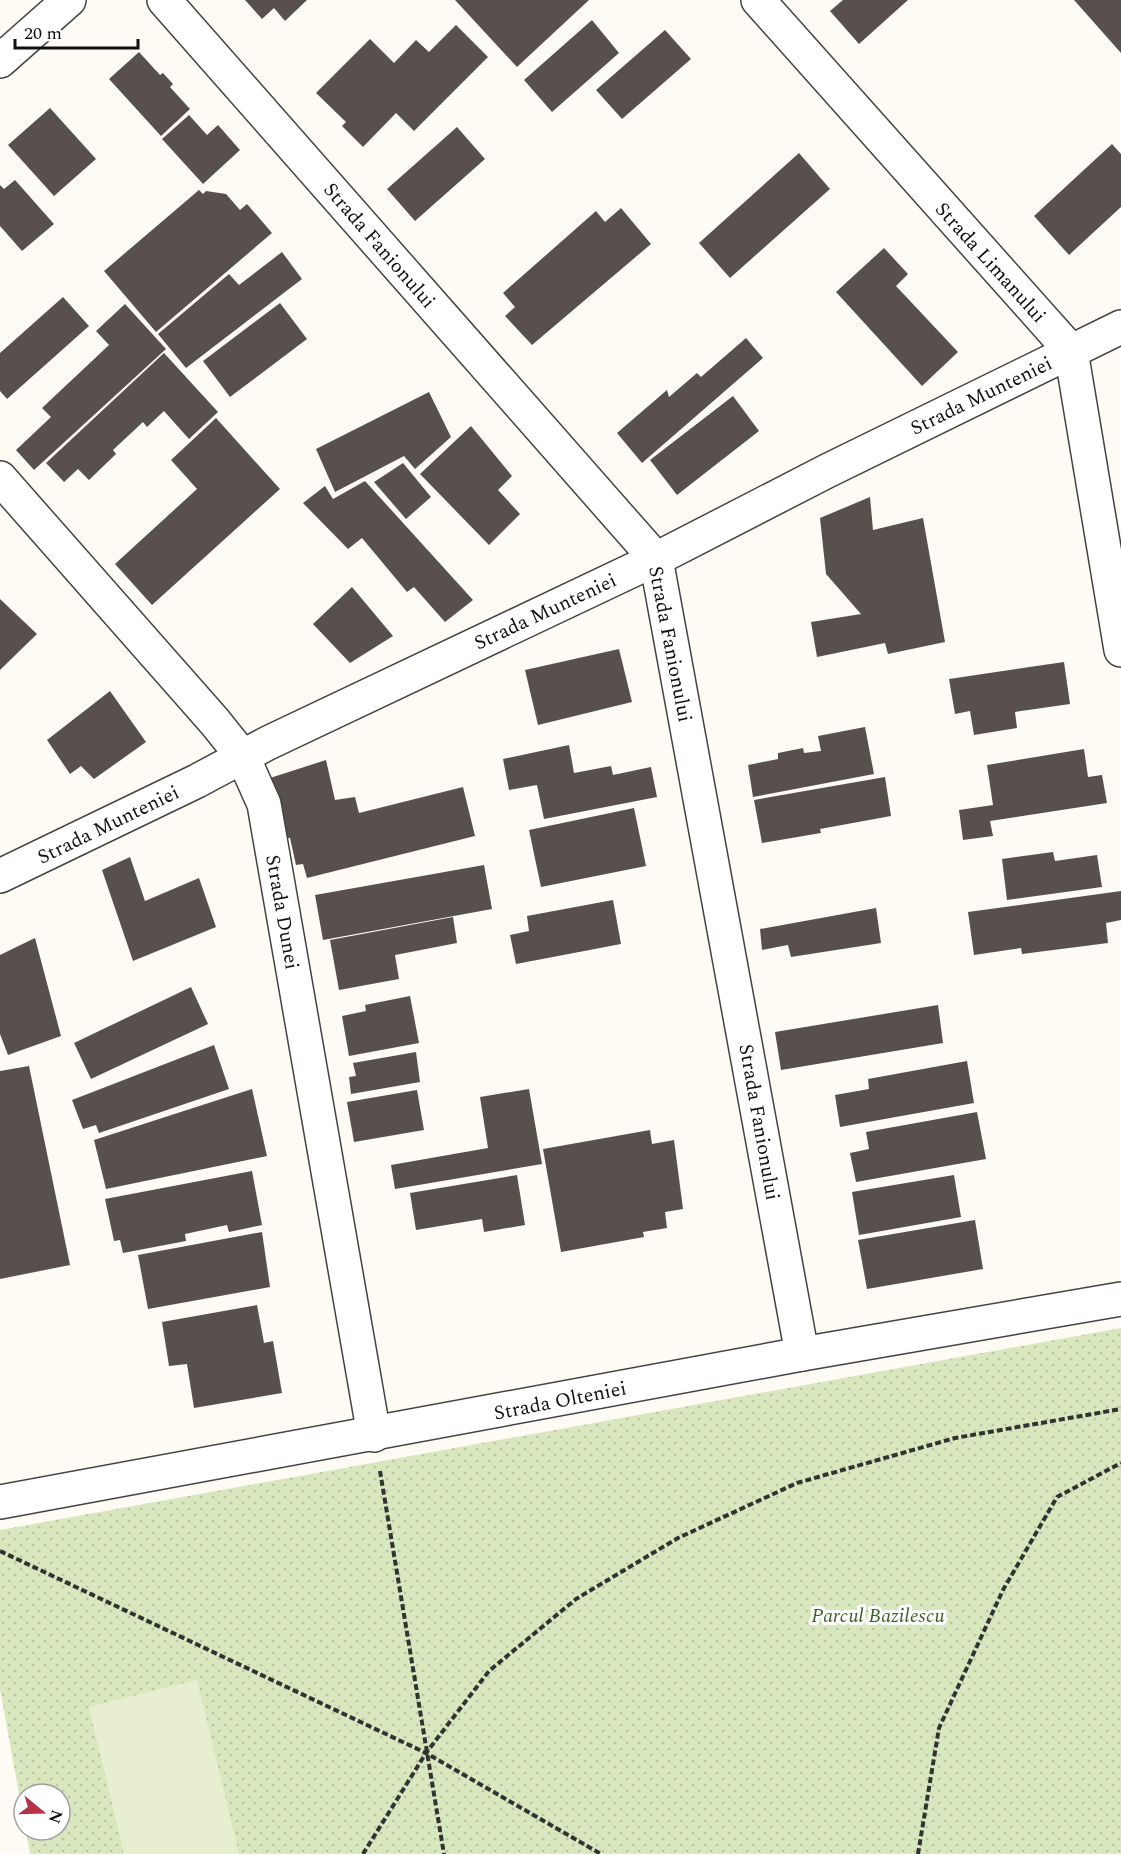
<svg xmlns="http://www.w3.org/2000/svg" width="1121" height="1854" font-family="Spectral,serif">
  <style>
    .grass { fill: url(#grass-dots) }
    .pitch { fill: #e8efd0 }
    .building { fill: #58504d }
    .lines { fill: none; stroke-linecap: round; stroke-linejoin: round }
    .minor-casing { stroke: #434343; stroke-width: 36 }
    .path { stroke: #323232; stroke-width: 4; stroke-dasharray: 6 3; stroke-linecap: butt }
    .minor { stroke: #fff; stroke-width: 33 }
    .labels { text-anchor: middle; stroke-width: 6; stroke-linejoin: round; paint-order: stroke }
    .street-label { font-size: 20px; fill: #101010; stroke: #fff }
    .park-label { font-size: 20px; font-style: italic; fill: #396324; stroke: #fff }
  </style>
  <defs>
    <pattern id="grass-dots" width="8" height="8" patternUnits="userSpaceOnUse" patternTransform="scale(1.5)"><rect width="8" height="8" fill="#d9e7bf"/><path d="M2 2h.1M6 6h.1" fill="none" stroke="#b9c5a3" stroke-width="1.8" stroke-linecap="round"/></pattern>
  </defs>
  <rect width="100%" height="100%" fill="#fefbf4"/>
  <path class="grass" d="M 1121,1328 L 1121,1854 L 30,1854 L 26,1830 L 60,1830 L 60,1794 L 24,1794 L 24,1821 L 0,1689 L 0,1530 Z"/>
  <path class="pitch" d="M 197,1680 L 239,1854 L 124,1854 L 89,1707 Z"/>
  <g class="building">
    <path d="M 245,0 L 307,0 L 285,21 L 274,8 L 262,19 Z"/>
    <path d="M 455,0 L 589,0 L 517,67 Z"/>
    <path d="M 843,0 L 908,0 L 859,44 L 830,11 Z"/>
    <path d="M 1074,0 L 1121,0 L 1121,53 Z"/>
    <path d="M 592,20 L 619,53 L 552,112 L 524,80 Z"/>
    <path d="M 456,25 L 488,57 L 414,131 L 396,113 L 363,147 L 342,126 L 346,122 L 316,93 L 370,39 L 394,63 L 416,40 L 429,52 Z"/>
    <path d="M 665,30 L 691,59 L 622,119 L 596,90 Z"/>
    <path d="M 139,52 L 160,75 L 163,73 L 173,84 L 170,87 L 190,109 L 161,136 L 109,79 Z"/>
    <path d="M 50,108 L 96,159 L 54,196 L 8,145 Z"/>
    <path d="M 189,115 L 207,135 L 218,125 L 240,150 L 203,184 L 162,139 Z"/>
    <path d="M 457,127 L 485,159 L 415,221 L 387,189 Z"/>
    <path d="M 1112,144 L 1121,154 L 1121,207 L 1069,255 L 1034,216 Z"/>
    <path d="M 799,153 L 830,189 L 730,278 L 699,243 Z"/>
    <path d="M 15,180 L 54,224 L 22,251 L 0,226 L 0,185 L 4,189 Z"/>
    <path d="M 199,190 L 203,194 L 206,191 L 226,194 L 240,210 L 247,204 L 272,233 L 156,332 L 104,271 Z"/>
    <path d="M 621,208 L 651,244 L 532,345 L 505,316 L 515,307 L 503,293 L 596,211 L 605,222 Z"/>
    <path d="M 884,248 L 908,274 L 896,286 L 958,352 L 922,386 L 836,292 Z"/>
    <path d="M 282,252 L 302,279 L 186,368 L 158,334 L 229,274 L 239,285 Z"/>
    <path d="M 63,297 L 89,326 L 7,399 L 0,391 L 0,353 Z"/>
    <path d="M 280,303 L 307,339 L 230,397 L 203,361 Z"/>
    <path d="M 125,304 L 166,349 L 34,470 L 16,450 L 51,417 L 42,408 L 109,345 L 96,331 Z"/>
    <path d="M 746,338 L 763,358 L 642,463 L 617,433 L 667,390 L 669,397 L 697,373 L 701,377 Z"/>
    <path d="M 164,353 L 218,412 L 189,439 L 164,411 L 147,427 L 143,422 L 113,450 L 116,454 L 89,480 L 78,469 L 64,482 L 46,463 Z"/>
    <path d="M 429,392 L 451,437 L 415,469 L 404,456 L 335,492 L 316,449 Z"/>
    <path d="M 733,396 L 759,431 L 677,495 L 650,460 Z"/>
    <path d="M 216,418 L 280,489 L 152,605 L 115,564 L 197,489 L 171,460 Z"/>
    <path d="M 471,426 L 512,476 L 498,490 L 520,514 L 489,545 L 420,474 Z"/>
    <path d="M 403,463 L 431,497 L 406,519 L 374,482 Z"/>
    <path d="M 365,481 L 473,600 L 445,622 L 414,587 L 407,592 L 362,538 L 348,549 L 303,503 L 325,486 L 333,499 Z"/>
    <path d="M 870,497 L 873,530 L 923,518 L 945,642 L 888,654 L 885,643 L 817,657 L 811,622 L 861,614 L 826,574 L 820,518 Z"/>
    <path d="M 352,587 L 393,636 L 350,663 L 313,624 Z"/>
    <path d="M 0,599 L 37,634 L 0,670 Z"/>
    <path d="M 619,649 L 632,702 L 538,725 L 525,670 Z"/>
    <path d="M 1064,662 L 1070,704 L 1015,712 L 1017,728 L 974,735 L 970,711 L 955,714 L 949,679 Z"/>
    <path d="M 110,691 L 146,742 L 94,779 L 81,766 L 70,774 L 47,740 Z"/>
    <path d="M 865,727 L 874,774 L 753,797 L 748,765 L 778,759 L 778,753 L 803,748 L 804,753 L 821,751 L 818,736 Z"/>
    <path d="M 569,745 L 574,773 L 611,766 L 613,775 L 651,767 L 657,797 L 544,819 L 537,785 L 509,790 L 503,759 Z"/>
    <path d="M 1084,749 L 1088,777 L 1102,775 L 1107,803 L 990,821 L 993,836 L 963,840 L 959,810 L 993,805 L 987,765 Z"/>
    <path d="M 326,760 L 335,800 L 355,797 L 359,813 L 463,787 L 475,836 L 307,878 L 303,864 L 296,865 L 290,838 L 285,838 L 270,778 Z"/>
    <path d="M 885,777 L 891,816 L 820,829 L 821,833 L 762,843 L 754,800 Z"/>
    <path d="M 634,808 L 646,866 L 541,887 L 529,830 Z"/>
    <path d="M 1053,852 L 1055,861 L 1097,855 L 1102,887 L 1007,900 L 1002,859 Z"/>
    <path d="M 130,857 L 145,901 L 199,878 L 216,927 L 133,961 L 102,870 Z"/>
    <path d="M 484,865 L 492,909 L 323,940 L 315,895 Z"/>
    <path d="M 1121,891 L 1121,920 L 1106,923 L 1108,943 L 1022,954 L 1021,948 L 974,955 L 968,912 Z"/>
    <path d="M 613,900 L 621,944 L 516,964 L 510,935 L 529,931 L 527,916 Z"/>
    <path d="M 876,908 L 881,943 L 791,957 L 788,945 L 762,950 L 760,929 Z"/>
    <path d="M 453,917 L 457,943 L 395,955 L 399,979 L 339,990 L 330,940 Z"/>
    <path d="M 35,938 L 61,1036 L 8,1055 L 0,1034 L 0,955 Z"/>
    <path d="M 191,987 L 208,1024 L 91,1079 L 74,1043 Z"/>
    <path d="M 410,996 L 419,1043 L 349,1056 L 342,1016 L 366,1011 L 365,1005 Z"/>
    <path d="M 938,1005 L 943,1043 L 781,1070 L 775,1032 Z"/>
    <path d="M 214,1045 L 229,1089 L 99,1133 L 96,1125 L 83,1129 L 72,1100 Z"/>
    <path d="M 416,1052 L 420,1082 L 351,1094 L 349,1077 L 356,1076 L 353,1063 Z"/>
    <path d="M 967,1061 L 974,1103 L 840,1127 L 835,1095 L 869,1089 L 868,1079 Z"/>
    <path d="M 29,1066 L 70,1265 L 0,1279 L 0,1071 Z"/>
    <path d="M 252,1089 L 267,1156 L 106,1189 L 94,1140 Z"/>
    <path d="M 529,1089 L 542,1164 L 395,1189 L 391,1165 L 488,1148 L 480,1097 Z"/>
    <path d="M 417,1090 L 424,1130 L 354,1142 L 347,1102 Z"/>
    <path d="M 977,1112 L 986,1159 L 856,1182 L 850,1153 L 869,1149 L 866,1132 Z"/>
    <path d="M 650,1130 L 652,1144 L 674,1140 L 683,1209 L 665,1212 L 667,1228 L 643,1232 L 644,1237 L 561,1252 L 543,1149 Z"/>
    <path d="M 252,1171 L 262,1225 L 229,1232 L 227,1225 L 185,1234 L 186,1241 L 123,1253 L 120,1240 L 114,1241 L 105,1199 Z"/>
    <path d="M 517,1175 L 525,1225 L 484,1232 L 482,1219 L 416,1230 L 410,1193 Z"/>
    <path d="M 954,1175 L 961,1217 L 859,1235 L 852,1192 Z"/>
    <path d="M 975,1220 L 983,1269 L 867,1289 L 858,1240 Z"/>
    <path d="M 262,1232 L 270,1287 L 148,1309 L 138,1255 Z"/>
    <path d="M 257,1305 L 264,1343 L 273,1341 L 282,1393 L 194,1408 L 187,1364 L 169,1366 L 162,1322 Z"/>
  </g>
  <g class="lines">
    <defs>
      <g id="minor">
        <path d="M 164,0 L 656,559 L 802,1354"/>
        <path d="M 758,0 L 1071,351 L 1121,650"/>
        <path d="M 0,61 L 69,0"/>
        <path d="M 0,478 L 215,722 L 243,757 L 264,804 L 374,1435"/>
        <path d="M 0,876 L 197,781 L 268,743 L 656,559 L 827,471 L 1121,327"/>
        <path d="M 0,1502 L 802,1354 L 1121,1299"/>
      </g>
    </defs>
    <use href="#minor" class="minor-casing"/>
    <g class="path">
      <path d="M 380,1471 L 444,1854"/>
      <path d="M 0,1551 L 426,1753 L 601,1854"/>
      <path d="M 363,1854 L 426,1753 L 489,1671 L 576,1599 L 678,1538 L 797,1483 L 955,1438 L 1121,1409"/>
      <path d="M 918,1854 L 939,1728 L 1003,1590 L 1057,1497 L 1121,1463"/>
    </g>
    <use href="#minor" class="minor"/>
  </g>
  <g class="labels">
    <g class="street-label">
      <text transform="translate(380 245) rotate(49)" y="7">Strada Fanionului</text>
      <text transform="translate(991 262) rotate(48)" y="7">Strada Limanului</text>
      <text transform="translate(981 395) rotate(-26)" y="7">Strada Munteniei</text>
      <text transform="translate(545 611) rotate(-25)" y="7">Strada Munteniei</text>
      <text transform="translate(671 644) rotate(79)" y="7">Strada Fanionului</text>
      <text transform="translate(108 824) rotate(-26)" y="7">Strada Munteniei</text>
      <text transform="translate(283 912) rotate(80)" y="7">Strada Dunei</text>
      <text transform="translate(760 1122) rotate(80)" y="7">Strada Fanionului</text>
      <text transform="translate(560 1400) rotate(-11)" y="7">Strada Olteniei</text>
    </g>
    <g class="park-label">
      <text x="878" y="1622">Parcul Bazilescu</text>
    </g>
  </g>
  <g transform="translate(42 1812) rotate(109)"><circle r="28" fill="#ffffff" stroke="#9f9f9f" stroke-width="1.5"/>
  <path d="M0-4.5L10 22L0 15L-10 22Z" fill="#b63249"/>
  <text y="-9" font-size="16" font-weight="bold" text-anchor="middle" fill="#101010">N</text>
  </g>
  <path d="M15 39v9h123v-9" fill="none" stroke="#101010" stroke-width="3"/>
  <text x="24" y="39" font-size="18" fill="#101010" stroke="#ffffff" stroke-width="4.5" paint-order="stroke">20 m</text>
</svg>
